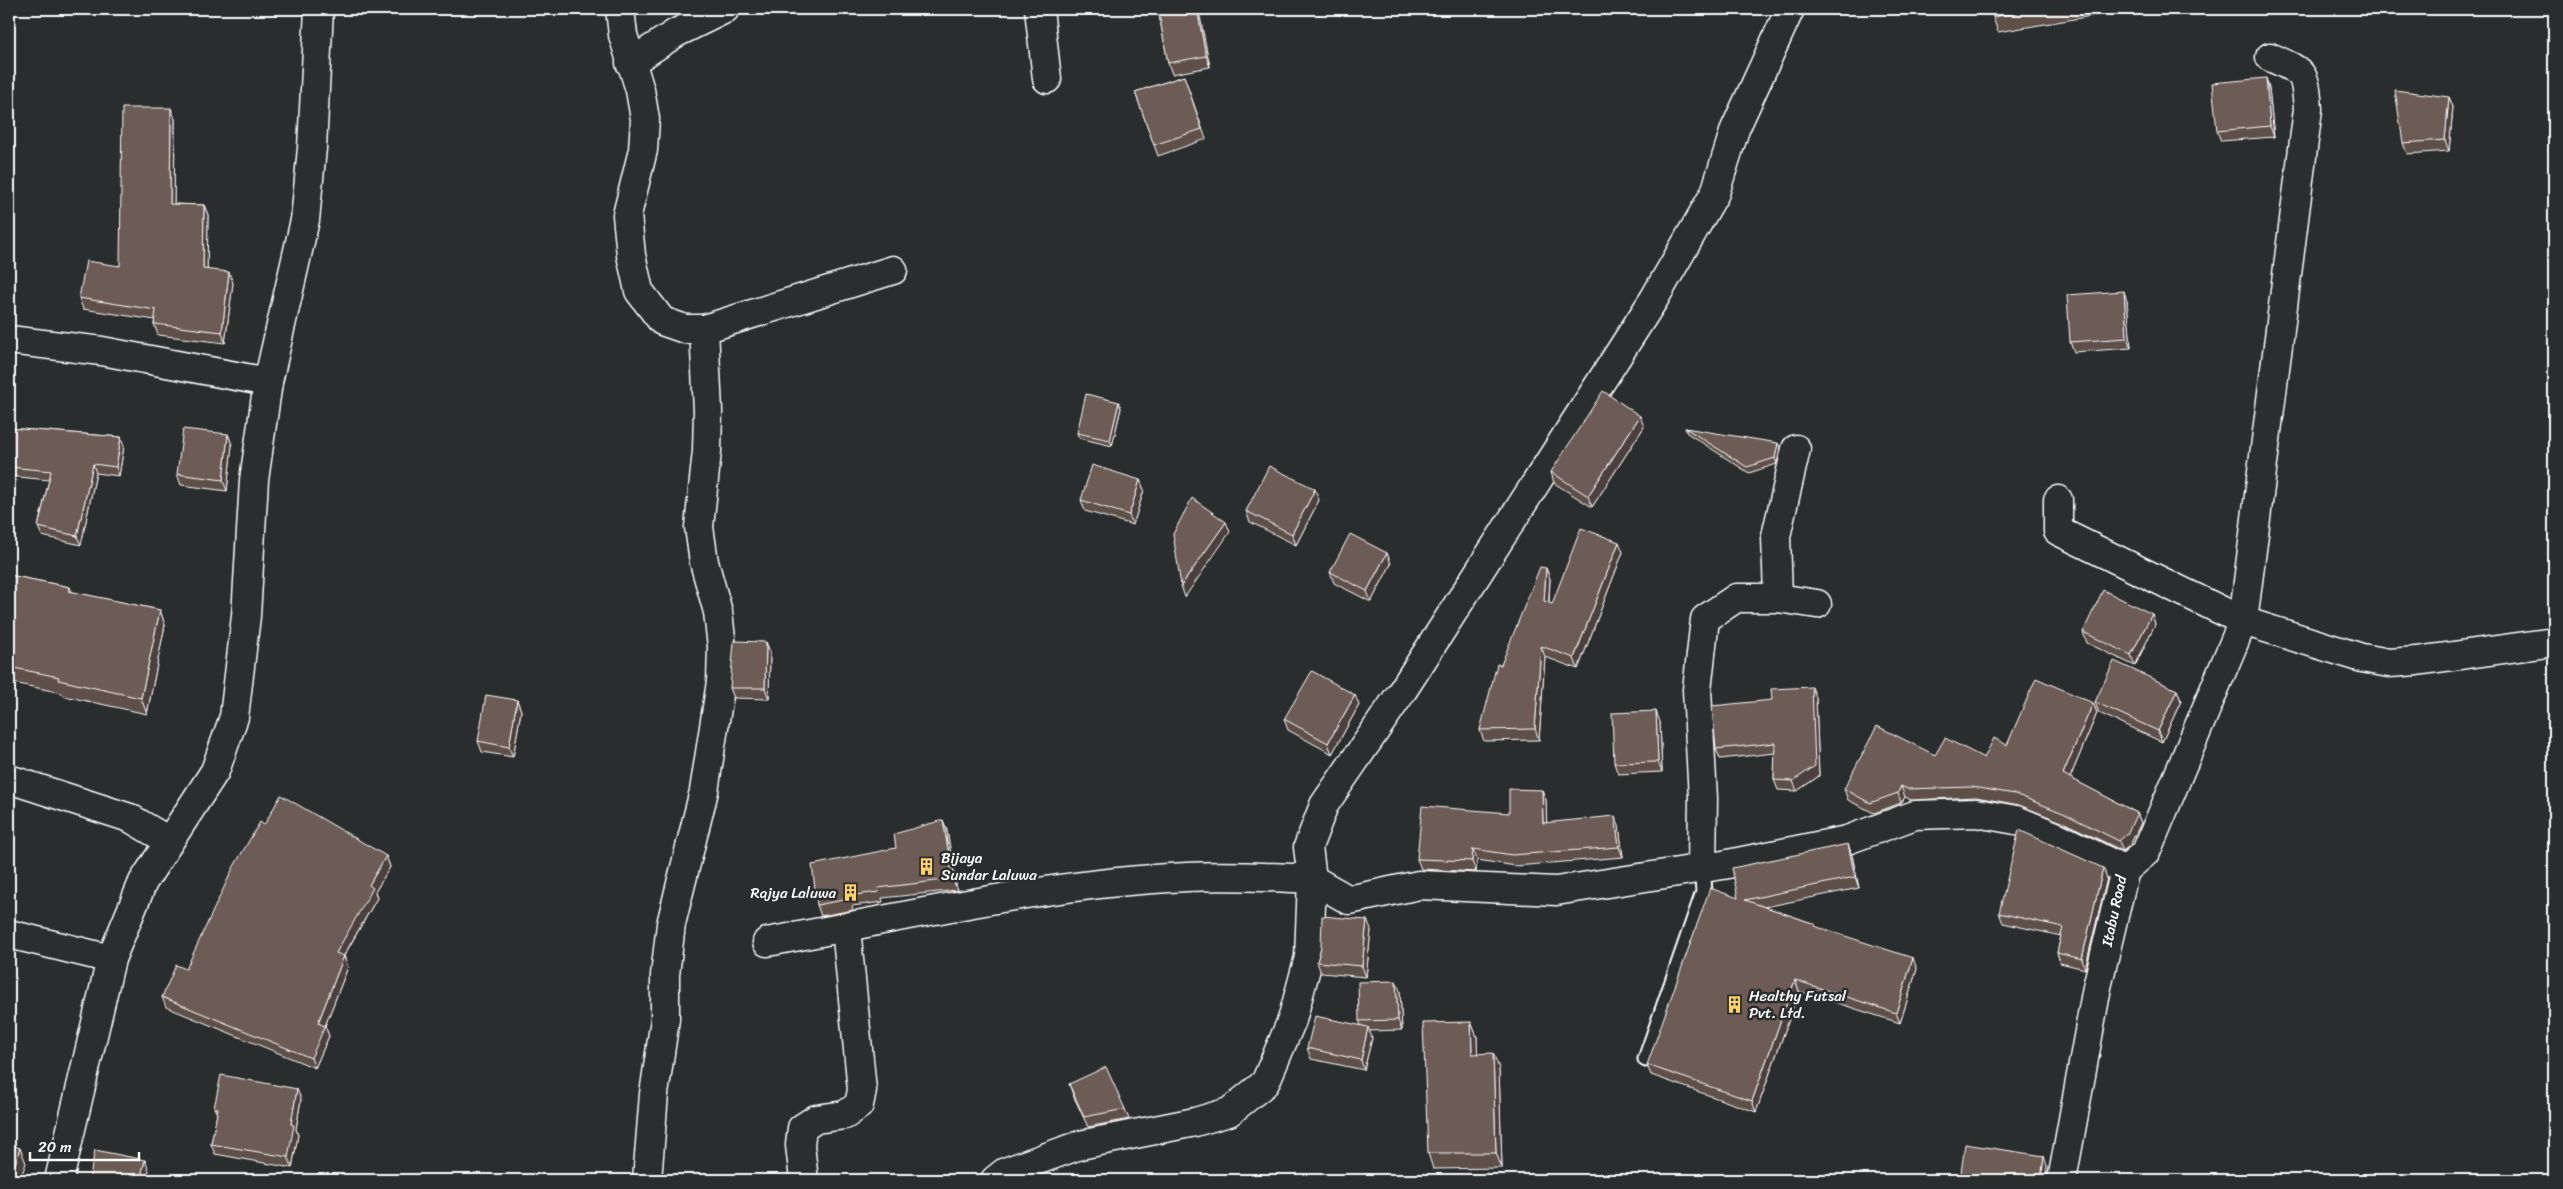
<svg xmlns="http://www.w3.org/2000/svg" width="2563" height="1189" font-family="Sriracha,sans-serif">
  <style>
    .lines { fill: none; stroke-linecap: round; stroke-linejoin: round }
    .service-casing { stroke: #fff; stroke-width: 19 }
    .minor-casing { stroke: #fff; stroke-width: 31 }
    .service { stroke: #2a2d2e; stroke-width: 15 }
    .minor { stroke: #2a2d2e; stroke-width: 28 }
    .wall { fill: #5e4f49; stroke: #fff }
    .shaded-wall { fill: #4c403c; stroke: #fff }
    .building { fill: #6d5c55; stroke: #fff }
    .labels { text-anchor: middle; stroke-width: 5; stroke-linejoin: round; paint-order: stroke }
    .poi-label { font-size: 15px; fill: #fff; stroke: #2a2d2e; text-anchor: start }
    .street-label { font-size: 15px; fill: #fff; stroke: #2a2d2e }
  </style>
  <rect width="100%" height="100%" fill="#2a2d2e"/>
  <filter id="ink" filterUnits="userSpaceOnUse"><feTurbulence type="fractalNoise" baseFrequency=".02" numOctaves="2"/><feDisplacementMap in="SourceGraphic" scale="10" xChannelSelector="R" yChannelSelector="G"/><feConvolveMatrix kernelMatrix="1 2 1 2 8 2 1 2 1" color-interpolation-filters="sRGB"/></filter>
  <g filter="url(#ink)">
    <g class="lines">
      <defs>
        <path id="service" d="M 1646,1059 L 1704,892 L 1702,867"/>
        <g id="minor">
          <path d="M 620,9 L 623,35 L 640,90 L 645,119 L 643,150 L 627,215 L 631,255 L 639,291 L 662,321 L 685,329 L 704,329 L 893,270"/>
          <path d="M 1039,9 L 1047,79"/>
          <path d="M 1790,9 L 1735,129 L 1715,193 L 1654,299 L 1401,693 L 1324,805 L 1308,847 L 1312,879 L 1349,900 L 1419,885 L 1556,891 L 1723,865 L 1847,840 L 1915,815 L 1976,813 L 2016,820 L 2060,838 L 2125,870 L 2097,987 L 2062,1180"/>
          <path d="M 630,63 L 676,33 L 725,9"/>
          <path d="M 9,340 L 102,351 L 268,382"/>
          <path d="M 2058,500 L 2058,531 L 2243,621 L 2362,658 L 2389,663 L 2417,661 L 2554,642"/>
          <path d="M 1778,598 L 1817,604"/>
          <path d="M 9,779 L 130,818 L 169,841"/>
          <path d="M 1702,867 L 1703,798 L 1697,690 L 1705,619 L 1736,598 L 1778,598 L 1776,536 L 1796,449"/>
          <path d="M 2125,870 L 2146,852 L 2243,621 L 2308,109 C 2305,71 2305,73 2270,57"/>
          <path d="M 9,934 L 111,959"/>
          <path d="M 767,942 C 906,917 1045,883 1187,877 C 1229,875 1270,877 1312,879 L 1309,957 L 1292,1020 L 1265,1083 L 1229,1112 L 1195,1122 L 1080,1145 L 1005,1172 L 995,1180"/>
          <path d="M 59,1180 L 111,959 L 143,882 L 215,771 L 234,717 L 246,616 L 254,480 L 268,382 L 305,220 L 312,148 L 319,9"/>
          <path d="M 647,1180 L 654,1094 L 665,1019 L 665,975 L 671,924 L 704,791 L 721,682 L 722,647 L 718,612 L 704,562 L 699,527 L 707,451 L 708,411 L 704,329"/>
          <path d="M 804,1180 L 800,1145 L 802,1128 L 816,1119 L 845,1115 L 859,1105 L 862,1090 L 846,928"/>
        </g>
      </defs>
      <use href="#service" class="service-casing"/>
      <use href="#minor" class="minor-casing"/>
      <use href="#service" class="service"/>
      <use href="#minor" class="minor"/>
    </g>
    <g class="wall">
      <path d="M 1158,9 L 1198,9 L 1210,67 L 1172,74 L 1168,63 Z"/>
      <path d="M 1991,9 L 2133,9 L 1998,32 L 1993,17 Z"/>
      <path d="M 1184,76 L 1206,139 L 1158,156 L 1135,92 Z"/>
      <path d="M 2266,78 L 2269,89 L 2274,137 L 2221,141 L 2217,131 Z"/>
      <path d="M 2449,97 L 2453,107 L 2449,151 L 2407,154 L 2403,143 Z"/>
      <path d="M 175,119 L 174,204 L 204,205 L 208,215 L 207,269 L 233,283 L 225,343 L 158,335 L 154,324 L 155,320 L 83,309 L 79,298 L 120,266 Z"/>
      <path d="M 2127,301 L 2131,348 L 2074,352 L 2070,342 Z"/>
      <path d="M 1119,402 L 1121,408 L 1112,446 L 1079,438 L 1077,433 Z"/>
      <path d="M 1644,427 L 1592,507 L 1554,483 L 1551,472 Z"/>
      <path d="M 9,428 L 121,437 L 124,446 L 119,476 L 96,473 L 81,545 L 42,536 L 38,527 L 49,480 L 9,476 Z"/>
      <path d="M 1685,428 L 1780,448 L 1777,464 L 1749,473 L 1687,433 Z"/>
      <path d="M 228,434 L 232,445 L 227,491 L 181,485 L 177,474 Z"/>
      <path d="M 1140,480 L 1144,490 L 1133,525 L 1085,511 L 1081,500 Z"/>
      <path d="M 1319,500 L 1296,545 L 1250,522 L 1246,511 Z"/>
      <path d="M 1623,552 L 1578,669 L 1545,657 L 1539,740 L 1484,741 L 1480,730 L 1501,665 L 1546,568 L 1550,579 L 1549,603 L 1552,604 Z"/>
      <path d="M 1387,553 L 1391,564 L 1371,602 L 1334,583 L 1330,572 Z"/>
      <path d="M 9,575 L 70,587 L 72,592 L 160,610 L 165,625 L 147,714 L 64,696 L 62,693 L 9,682 Z"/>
      <path d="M 2152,614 L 2155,624 L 2135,666 L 2087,643 L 2083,632 Z"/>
      <path d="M 766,642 L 770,652 L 769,699 L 734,698 L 730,688 Z"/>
      <path d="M 2177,690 L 2181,701 L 2162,742 L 2099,713 L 2095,702 Z"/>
      <path d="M 1816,697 L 1819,776 L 1797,791 L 1778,790 L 1774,780 L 1775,753 L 1720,759 L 1716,749 Z"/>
      <path d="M 517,700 L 521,711 L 513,757 L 482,752 L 478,741 Z"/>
      <path d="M 2093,703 L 2097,713 L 2070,778 L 2137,813 L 2141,823 L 2130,845 L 2123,851 L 2067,824 L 2019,805 L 1976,797 L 1911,800 L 1905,797 L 1901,803 L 1874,813 L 1848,800 L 1844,789 L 1935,755 L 1984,758 Z"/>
      <path d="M 1359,705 L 1332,754 L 1288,730 L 1284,719 Z"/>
      <path d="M 1660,722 L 1662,772 L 1618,774 L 1614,763 Z"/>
      <path d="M 1542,790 L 1546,800 L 1546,823 L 1619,826 L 1623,857 L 1516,866 L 1477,860 L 1476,872 L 1421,869 L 1417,859 L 1509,813 Z"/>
      <path d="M 943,820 L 947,831 L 957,890 L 882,898 L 883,902 L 852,906 L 853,910 L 821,916 L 817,905 L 896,848 Z"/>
      <path d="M 1852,855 L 1859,888 L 1765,907 L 1815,924 L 1816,927 L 1917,969 L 1900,1023 L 1799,991 L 1756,1112 L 1651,1075 L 1647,1065 L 1738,898 Z"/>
      <path d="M 386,856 L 390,867 L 375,892 L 377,898 L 344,956 L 348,967 L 325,1026 L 329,1036 L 315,1068 L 166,1007 L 162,997 L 186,969 Z"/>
      <path d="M 2103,868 L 2107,878 L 2085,969 L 2060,963 L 2057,953 L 2061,936 L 2003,923 L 1999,913 Z"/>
      <path d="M 1371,930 L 1366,977 L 1321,973 L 1317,962 L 1321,947 Z"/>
      <path d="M 1400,991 L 1402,1030 L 1369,1031 L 1372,1038 L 1364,1070 L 1311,1059 L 1307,1048 L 1361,1025 L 1359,1021 Z"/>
      <path d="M 1471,1022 L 1477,1037 L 1477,1054 L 1499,1068 L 1502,1168 L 1433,1169 L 1428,1153 Z"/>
      <path d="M 1069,1084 L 1125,1109 L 1129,1119 L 1088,1127 L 1073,1095 Z"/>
      <path d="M 301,1099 L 296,1129 L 298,1135 L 292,1168 L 215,1154 L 211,1144 L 217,1114 L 214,1108 Z"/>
    </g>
    <g class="shaded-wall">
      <path d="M 1197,9 L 1198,9 L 1199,11 L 1210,67 L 1206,56 Z"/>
      <path d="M 2266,78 L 2269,89 L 2274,137 L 2270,126 Z"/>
      <path d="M 2449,97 L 2453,107 L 2449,151 L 2445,140 Z"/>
      <path d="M 171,108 L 175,119 L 174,214 L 170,204 Z"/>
      <path d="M 204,205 L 208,215 L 207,279 L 203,269 Z"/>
      <path d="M 229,272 L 233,283 L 225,343 L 222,332 Z"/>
      <path d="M 2124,291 L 2127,301 L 2131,348 L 2127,338 Z"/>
      <path d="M 1119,402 L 1121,408 L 1112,446 L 1110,440 Z"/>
      <path d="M 1640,416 L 1644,427 L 1592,507 L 1588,496 Z"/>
      <path d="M 228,434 L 232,445 L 227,491 L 223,480 Z"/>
      <path d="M 121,437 L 124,446 L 119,476 L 116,467 Z"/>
      <path d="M 1778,443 L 1780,448 L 1777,464 L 1775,458 Z"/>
      <path d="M 93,464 L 96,473 L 81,545 L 77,536 Z"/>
      <path d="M 1140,480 L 1144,490 L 1133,525 L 1129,515 Z"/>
      <path d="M 1315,489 L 1319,500 L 1296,545 L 1292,534 Z"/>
      <path d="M 1226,522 L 1230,532 L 1185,597 L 1181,586 Z"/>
      <path d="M 1619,542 L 1623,552 L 1578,669 L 1574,658 Z"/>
      <path d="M 1387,553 L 1391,564 L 1371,602 L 1367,591 Z"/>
      <path d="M 1546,568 L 1550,579 L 1548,612 L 1544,601 Z"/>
      <path d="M 160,610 L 165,625 L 147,714 L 141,698 Z"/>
      <path d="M 2152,614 L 2155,624 L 2135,666 L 2131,655 Z"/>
      <path d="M 766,642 L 770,652 L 769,699 L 765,688 Z"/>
      <path d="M 1541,646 L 1545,657 L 1539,740 L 1535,729 Z"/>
      <path d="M 1812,687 L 1816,697 L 1819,776 L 1797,791 L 1793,781 Z"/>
      <path d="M 2177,690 L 2181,701 L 2162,742 L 2158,731 Z"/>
      <path d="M 1355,695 L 1359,705 L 1332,754 L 1328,743 Z"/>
      <path d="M 517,700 L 521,711 L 513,757 L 509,747 Z"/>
      <path d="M 2093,703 L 2097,713 L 2067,785 L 2063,774 Z"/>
      <path d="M 1656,711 L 1660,722 L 1662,772 L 1658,762 Z"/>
      <path d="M 1901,786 L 1905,797 L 1901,803 L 1898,793 Z"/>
      <path d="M 1542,790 L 1546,800 L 1547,834 L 1543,823 Z"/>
      <path d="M 2137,813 L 2141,823 L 2130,845 L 2123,851 L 2119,841 Z"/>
      <path d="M 1615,816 L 1619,826 L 1623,857 L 1619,847 Z"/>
      <path d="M 943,820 L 947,831 L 957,890 L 953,879 Z"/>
      <path d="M 1848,844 L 1852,855 L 1859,888 L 1855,877 Z"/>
      <path d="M 1473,849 L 1477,860 L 1476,872 L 1472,861 Z"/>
      <path d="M 386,856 L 390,867 L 375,892 L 377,898 L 339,964 L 336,953 L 369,885 Z"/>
      <path d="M 2103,868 L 2107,878 L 2085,969 L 2082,959 Z"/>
      <path d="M 1367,920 L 1371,930 L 1366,977 L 1362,966 Z"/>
      <path d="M 344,956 L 348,967 L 325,1026 L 329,1036 L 315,1068 L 311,1058 L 318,1023 Z"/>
      <path d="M 1913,958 L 1917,969 L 1900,1023 L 1896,1013 Z"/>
      <path d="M 1795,980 L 1799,991 L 1756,1112 L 1752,1101 Z"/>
      <path d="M 1396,981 L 1400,991 L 1402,1030 L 1398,1020 Z"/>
      <path d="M 1471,1022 L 1477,1037 L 1478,1069 L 1472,1054 Z"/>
      <path d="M 1368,1027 L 1372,1038 L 1364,1070 L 1361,1060 Z"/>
      <path d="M 1493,1053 L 1499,1068 L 1502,1168 L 1496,1153 Z"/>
      <path d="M 297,1089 L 301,1099 L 296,1129 L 298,1135 L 292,1168 L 288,1157 L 291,1124 Z"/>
      <path d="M 20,1148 L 26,1163 L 20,1180 L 10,1180 Z"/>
      <path d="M 2044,1156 L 2047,1166 L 2046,1180 L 2041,1180 Z"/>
      <path d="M 145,1160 L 149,1171 L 147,1180 L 140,1180 Z"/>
    </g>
    <g class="building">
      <path d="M 1158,9 L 1197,9 L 1206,56 L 1168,63 Z"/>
      <path d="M 1991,9 L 2039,9 L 1993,17 Z"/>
      <path d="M 1184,76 L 1202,129 L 1154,145 L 1135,92 Z"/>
      <path d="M 2266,78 L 2270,126 L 2217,131 L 2212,83 Z"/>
      <path d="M 2395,90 L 2449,97 L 2445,140 L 2403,143 Z"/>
      <path d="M 122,108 L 171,108 L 170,204 L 204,205 L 203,269 L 229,272 L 222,332 L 154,324 L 156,310 L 79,298 L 86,261 L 120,266 Z"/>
      <path d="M 2124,291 L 2127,338 L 2070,342 L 2067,295 Z"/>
      <path d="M 1603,391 L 1640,416 L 1588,496 L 1551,472 Z"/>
      <path d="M 1086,394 L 1119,402 L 1110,440 L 1077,433 Z"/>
      <path d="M 9,428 L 121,437 L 116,467 L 93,464 L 77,536 L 38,527 L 51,471 L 9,467 Z"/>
      <path d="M 1685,428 L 1778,443 L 1775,458 L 1747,467 Z"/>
      <path d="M 183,429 L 228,434 L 223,480 L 177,474 Z"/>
      <path d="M 1092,465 L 1140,480 L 1129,515 L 1081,500 Z"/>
      <path d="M 1269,466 L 1315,489 L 1292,534 L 1246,511 Z"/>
      <path d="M 1192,498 L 1226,522 L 1181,586 L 1173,534 Z"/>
      <path d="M 1581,528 L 1619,542 L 1574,658 L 1541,646 L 1535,729 L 1480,730 L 1497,664 L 1501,665 L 1540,567 L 1546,568 L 1544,601 L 1552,604 Z"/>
      <path d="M 1350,534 L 1387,553 L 1367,591 L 1330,572 Z"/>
      <path d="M 9,575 L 70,587 L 69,591 L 160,610 L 141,698 L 58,680 L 59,677 L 9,667 Z"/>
      <path d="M 2103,590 L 2152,614 L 2131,655 L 2083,632 Z"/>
      <path d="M 734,641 L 766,642 L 765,688 L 730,688 Z"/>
      <path d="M 2114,661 L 2177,690 L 2158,731 L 2095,702 Z"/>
      <path d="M 1312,671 L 1355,695 L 1328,743 L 1284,719 Z"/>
      <path d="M 2036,678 L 2093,703 L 2063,774 L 2137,813 L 2127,834 L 2119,841 L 2063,813 L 2015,794 L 1972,787 L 1907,789 L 1901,786 L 1898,793 L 1870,803 L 1844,789 L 1877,726 L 1935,755 L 1945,738 L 1984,758 L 1994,738 L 2007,745 Z"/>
      <path d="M 1812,687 L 1815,766 L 1793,781 L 1774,780 L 1775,743 L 1716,749 L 1712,706 L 1772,700 L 1771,689 Z"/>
      <path d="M 486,695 L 517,700 L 509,747 L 478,741 Z"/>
      <path d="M 1656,711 L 1658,762 L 1614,763 L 1612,713 Z"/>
      <path d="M 1509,789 L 1542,790 L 1543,823 L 1615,816 L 1619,847 L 1512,855 L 1473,849 L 1472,861 L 1417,859 L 1422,806 L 1509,813 Z"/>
      <path d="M 281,795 L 386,856 L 369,885 L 373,888 L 336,953 L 344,956 L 318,1023 L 325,1026 L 311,1058 L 162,997 L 176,965 L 186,969 L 233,868 L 260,822 L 264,825 Z"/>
      <path d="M 943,820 L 953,879 L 878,888 L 879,892 L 848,896 L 849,899 L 817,905 L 812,865 L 896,848 L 894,834 Z"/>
      <path d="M 2019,830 L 2103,868 L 2082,959 L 2057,953 L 2063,927 L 1999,913 Z"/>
      <path d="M 1848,844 L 1855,877 L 1745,900 L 1815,924 L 1814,926 L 1913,958 L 1896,1013 L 1795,980 L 1752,1101 L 1647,1065 L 1710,888 L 1738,898 L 1732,868 Z"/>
      <path d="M 1322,916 L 1367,920 L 1362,966 L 1317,962 L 1321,947 Z"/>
      <path d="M 1396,981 L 1398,1020 L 1359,1021 L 1358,982 Z"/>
      <path d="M 1315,1016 L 1368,1027 L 1361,1060 L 1307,1048 Z"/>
      <path d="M 1471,1022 L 1472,1054 L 1493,1053 L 1496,1153 L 1428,1153 L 1423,1023 Z"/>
      <path d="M 1106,1067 L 1125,1109 L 1084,1117 L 1069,1084 Z"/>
      <path d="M 221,1075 L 297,1089 L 291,1124 L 294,1125 L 288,1157 L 211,1144 L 218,1108 L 214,1108 Z"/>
      <path d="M 9,1144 L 20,1148 L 10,1180 L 9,1180 Z"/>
      <path d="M 1965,1144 L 2044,1156 L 2041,1180 L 1960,1180 Z"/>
      <path d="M 95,1150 L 145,1160 L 140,1180 L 89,1180 Z"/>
      <path d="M 1500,1177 L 1522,1180 L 1499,1180 Z"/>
    </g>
  </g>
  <defs>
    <symbol id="building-bare" viewBox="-9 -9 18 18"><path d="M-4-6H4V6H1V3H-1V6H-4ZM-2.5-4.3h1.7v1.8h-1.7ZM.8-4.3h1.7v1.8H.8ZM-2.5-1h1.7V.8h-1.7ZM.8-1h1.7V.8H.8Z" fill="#ffd166" stroke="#2a2d2e" stroke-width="2.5" paint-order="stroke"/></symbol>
  </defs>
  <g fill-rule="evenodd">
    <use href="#building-bare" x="914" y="854" width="25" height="25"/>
    <use href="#building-bare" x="838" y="880" width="25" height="25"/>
    <use href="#building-bare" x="1722" y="992" width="25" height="25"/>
  </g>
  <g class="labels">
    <g class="poi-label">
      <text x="941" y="863">Bijaya<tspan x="941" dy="17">Sundar Laluwa</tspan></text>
      <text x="836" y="898" text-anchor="end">Rajya Laluwa</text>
      <text x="1749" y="1001">Healthy Futsal<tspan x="1749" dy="17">Pvt. Ltd.</tspan></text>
    </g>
    <g class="street-label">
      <text transform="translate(2114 911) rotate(-78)" y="5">Itabu Road</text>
    </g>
  </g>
  <rect width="2563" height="1189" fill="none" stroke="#2a2d2e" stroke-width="30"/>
  <rect x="15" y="15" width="2533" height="1159" fill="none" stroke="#fff" stroke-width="2" filter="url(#ink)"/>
  <path d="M30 1152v8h109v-8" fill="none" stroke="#ffffff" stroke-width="2.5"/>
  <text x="38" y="1152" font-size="15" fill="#ffffff" stroke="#2a2d2e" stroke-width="4" paint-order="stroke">20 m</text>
</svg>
